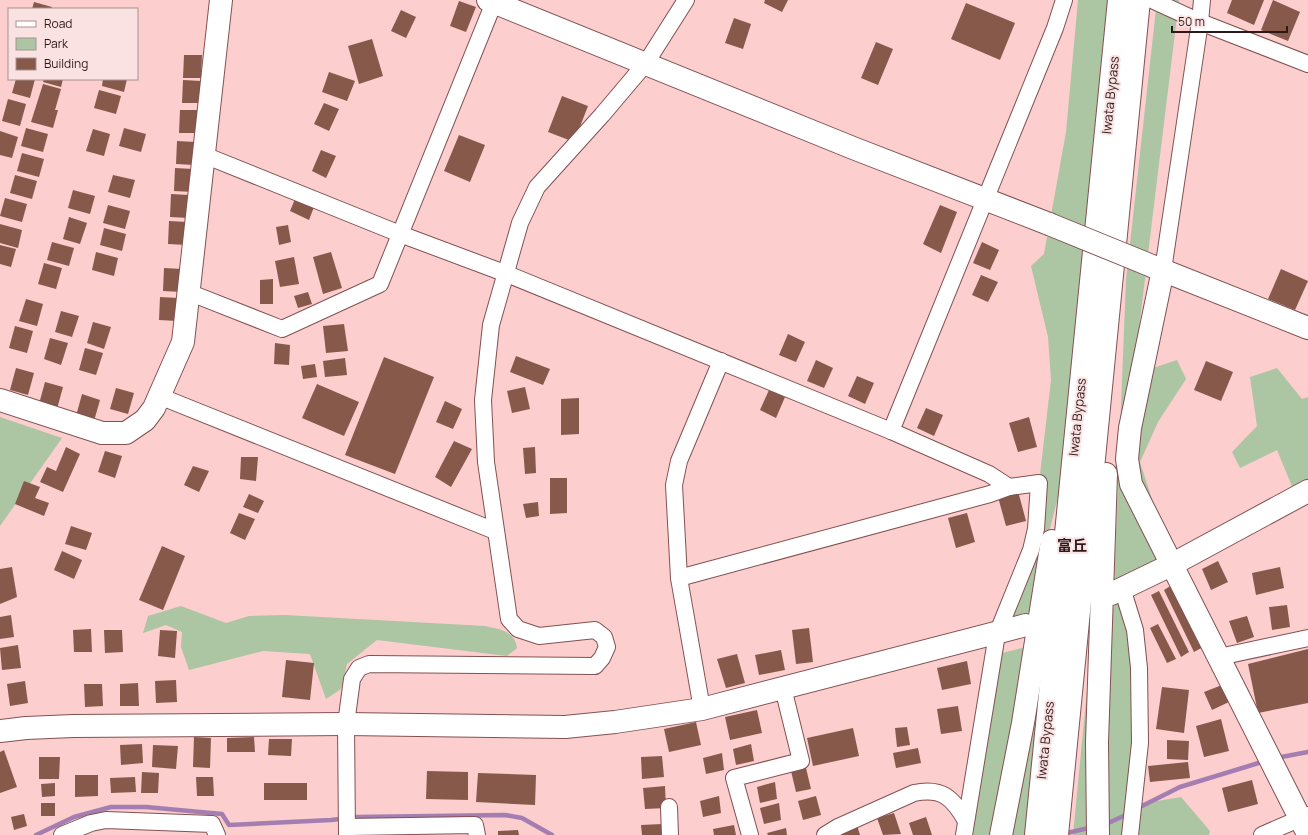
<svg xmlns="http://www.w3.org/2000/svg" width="1308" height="835" font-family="Manrope,'Noto Sans JP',sans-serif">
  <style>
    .green { fill: #acc5a3 }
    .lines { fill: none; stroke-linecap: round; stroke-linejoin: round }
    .stream { stroke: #a47eb0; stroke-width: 4.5 }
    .building { fill: #87594b }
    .street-casing { stroke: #825152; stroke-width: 18 }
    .secondary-casing { stroke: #825152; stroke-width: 24 }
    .highway-casing { stroke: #825152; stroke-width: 24 }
    .street { stroke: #fff; stroke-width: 16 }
    .secondary { stroke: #fff; stroke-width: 22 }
    .highway { stroke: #fff; stroke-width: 22 }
    .secondary-bridge-casing { stroke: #825152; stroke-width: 24; stroke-linecap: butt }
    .secondary-bridge { stroke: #fff; stroke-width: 22 }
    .labels { text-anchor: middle; stroke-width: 4; stroke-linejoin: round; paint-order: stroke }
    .street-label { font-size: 13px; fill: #2d1819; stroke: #fae2e2 }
    .quarter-label { font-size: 15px; font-weight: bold; fill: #2d1819; stroke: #fae2e2 }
  </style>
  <rect width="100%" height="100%" fill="#fccece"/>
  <g class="green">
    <path d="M 1078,0 L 1108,0 L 1091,205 L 1065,469 L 1029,612 L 1010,620 L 1038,492 L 1051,380 L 1048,337 L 1031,266 L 1044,254 L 1066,132 Z"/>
    <path d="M 1157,0 L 1179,0 L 1139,328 L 1153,368 L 1177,360 L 1186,379 L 1158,422 L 1140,462 L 1173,564 L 1114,583 L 1126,280 Z"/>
    <path d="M 1277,368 L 1302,399 L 1308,397 L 1308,491 L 1296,496 L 1277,450 L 1240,468 L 1232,452 L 1257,426 L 1250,377 Z"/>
    <path d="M 0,417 L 62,438 L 0,526 Z"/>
    <path d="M 1118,602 L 1128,637 L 1139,715 L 1133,805 L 1181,797 L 1210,831 L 1209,835 L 1073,835 L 1087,690 L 1109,612 Z"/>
    <path d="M 181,606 L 226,623 L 249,616 L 285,615 L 485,626 C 499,629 515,631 517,648 L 507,656 L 377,640 L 347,664 L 341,689 L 326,699 L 310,654 L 263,651 L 189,670 L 181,647 L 182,632 L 166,625 L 143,633 L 148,616 Z"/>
    <path d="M 1055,640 L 1032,835 L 964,835 L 994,655 Z"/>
  </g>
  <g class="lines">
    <g class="stream">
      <path d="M 1276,758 L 1308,752"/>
      <path d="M 1136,809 L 1180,787 L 1265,761"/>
      <path d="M 1104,825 L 1130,813"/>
      <path d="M 1063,834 L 1093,827"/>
      <path d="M 36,835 L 74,817 L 111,807 L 146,807 L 222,814 L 229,825 L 331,820 L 357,817 L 505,815 L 522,818 L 552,835"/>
    </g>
  </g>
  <g class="building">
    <path d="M 765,0 L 788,0 L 782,12 L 764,3 Z"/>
    <path d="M 1232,0 L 1264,0 L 1254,25 L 1227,13 Z"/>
    <path d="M 1273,0 L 1300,12 L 1288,41 L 1261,30 Z"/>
    <path d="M 459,1 L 476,7 L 466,32 L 450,26 Z"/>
    <path d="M 34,2 L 52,7 L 51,9 L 32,9 Z"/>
    <path d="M 966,3 L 1015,23 L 1000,60 L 951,39 Z"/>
    <path d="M 401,10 L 416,17 L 406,38 L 391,31 Z"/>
    <path d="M 734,18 L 751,24 L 743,49 L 725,43 Z"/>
    <path d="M 372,39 L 383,76 L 359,84 L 348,46 Z"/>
    <path d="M 876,42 L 893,49 L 878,85 L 861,78 Z"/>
    <path d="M 184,55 L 202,55 L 201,78 L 183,78 Z"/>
    <path d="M 329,72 L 355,81 L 347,101 L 322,92 Z"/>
    <path d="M 16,79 L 35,79 L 30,98 L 12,93 Z"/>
    <path d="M 44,79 L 63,79 L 61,87 L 43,82 Z"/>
    <path d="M 103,79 L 127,79 L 124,92 L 102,86 Z"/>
    <path d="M 183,80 L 201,81 L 201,103 L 182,103 Z"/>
    <path d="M 43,84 L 61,89 L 55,110 L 58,110 L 53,128 L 31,122 Z"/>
    <path d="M 99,90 L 121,96 L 116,114 L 94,108 Z"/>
    <path d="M 562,96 L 588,106 L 574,142 L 548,132 Z"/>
    <path d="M 8,99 L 26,104 L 20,126 L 2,121 Z"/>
    <path d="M 324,103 L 339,109 L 329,131 L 314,124 Z"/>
    <path d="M 180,110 L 198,110 L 197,133 L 179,133 Z"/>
    <path d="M 26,128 L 48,134 L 43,152 L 21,146 Z"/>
    <path d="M 124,128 L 146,134 L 141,152 L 119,146 Z"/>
    <path d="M 93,129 L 110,134 L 104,156 L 86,151 Z"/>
    <path d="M 0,131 L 18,137 L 12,158 L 0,155 Z"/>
    <path d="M 459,135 L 485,145 L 470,182 L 444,171 Z"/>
    <path d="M 177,141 L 195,142 L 194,165 L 176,164 Z"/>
    <path d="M 321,150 L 336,156 L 326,178 L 312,171 Z"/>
    <path d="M 22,153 L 44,159 L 39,177 L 17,171 Z"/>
    <path d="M 175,168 L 193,169 L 193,192 L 174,191 Z"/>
    <path d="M 15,175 L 37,181 L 32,199 L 10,193 Z"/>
    <path d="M 113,175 L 135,180 L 130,198 L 108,192 Z"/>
    <path d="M 73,190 L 95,196 L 90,214 L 68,208 Z"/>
    <path d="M 171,194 L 189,195 L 189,218 L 170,217 Z"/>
    <path d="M 5,198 L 27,204 L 22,222 L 0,216 Z"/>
    <path d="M 295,199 L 314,207 L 309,220 L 290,211 Z"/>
    <path d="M 108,205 L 130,211 L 125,229 L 103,223 Z"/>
    <path d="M 940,205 L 957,212 L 941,253 L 923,244 Z"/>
    <path d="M 69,217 L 87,223 L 80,244 L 63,239 Z"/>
    <path d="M 169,221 L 188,222 L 187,245 L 168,244 Z"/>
    <path d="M 0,224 L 22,230 L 18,248 L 0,243 Z"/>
    <path d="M 288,225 L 291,242 L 279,245 L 276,227 Z"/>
    <path d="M 104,228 L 126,234 L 122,251 L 100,245 Z"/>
    <path d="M 52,242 L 74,248 L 69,266 L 47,260 Z"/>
    <path d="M 982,242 L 999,250 L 990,270 L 973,263 Z"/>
    <path d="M 0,245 L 16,249 L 11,267 L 0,264 Z"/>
    <path d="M 96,252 L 118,258 L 114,276 L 92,270 Z"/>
    <path d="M 331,252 L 342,288 L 323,294 L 313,257 Z"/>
    <path d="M 294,257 L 299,284 L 280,287 L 275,261 Z"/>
    <path d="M 44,263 L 62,268 L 56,289 L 38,284 Z"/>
    <path d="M 164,268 L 182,269 L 181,292 L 163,291 Z"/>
    <path d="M 1281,269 L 1308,281 L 1295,310 L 1268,299 Z"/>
    <path d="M 981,275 L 998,282 L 988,302 L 972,295 Z"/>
    <path d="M 273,279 L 273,304 L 260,304 L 260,280 Z"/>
    <path d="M 308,292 L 312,304 L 298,308 L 294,296 Z"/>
    <path d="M 160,297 L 178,298 L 177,321 L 159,320 Z"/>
    <path d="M 26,299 L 43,304 L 37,326 L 19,321 Z"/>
    <path d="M 61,311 L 79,316 L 72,337 L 55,332 Z"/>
    <path d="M 93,322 L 111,327 L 104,349 L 87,343 Z"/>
    <path d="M 344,324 L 348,351 L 326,353 L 323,326 Z"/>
    <path d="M 15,326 L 33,331 L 27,353 L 9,348 Z"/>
    <path d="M 788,334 L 805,342 L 796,362 L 779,355 Z"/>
    <path d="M 50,338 L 68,343 L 61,365 L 44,359 Z"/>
    <path d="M 275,343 L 290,345 L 289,365 L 274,364 Z"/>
    <path d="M 85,348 L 103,353 L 96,375 L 79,370 Z"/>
    <path d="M 516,356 L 550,369 L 543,385 L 510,372 Z"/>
    <path d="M 384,357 L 434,377 L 395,474 L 345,455 Z"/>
    <path d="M 345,358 L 347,375 L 325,377 L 323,361 Z"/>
    <path d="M 816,360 L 833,368 L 824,388 L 807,381 Z"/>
    <path d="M 1206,361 L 1233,372 L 1221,401 L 1194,390 Z"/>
    <path d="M 315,364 L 317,377 L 303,379 L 301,366 Z"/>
    <path d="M 16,368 L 34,373 L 28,395 L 10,390 Z"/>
    <path d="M 857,376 L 874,383 L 865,404 L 848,396 Z"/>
    <path d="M 45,382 L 63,387 L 57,409 L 39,404 Z"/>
    <path d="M 317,384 L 359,402 L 344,436 L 302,418 Z"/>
    <path d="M 525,387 L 530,409 L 512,413 L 507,391 Z"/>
    <path d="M 116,388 L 134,393 L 128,414 L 110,409 Z"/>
    <path d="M 769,390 L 785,397 L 776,418 L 760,410 Z"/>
    <path d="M 82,394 L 100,400 L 94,421 L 76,416 Z"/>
    <path d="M 579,398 L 579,434 L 561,435 L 561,399 Z"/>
    <path d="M 445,401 L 462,409 L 453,429 L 436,422 Z"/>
    <path d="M 926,408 L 943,415 L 934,436 L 917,428 Z"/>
    <path d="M 1029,417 L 1037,447 L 1018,452 L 1009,423 Z"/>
    <path d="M 454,441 L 472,449 L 451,487 L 435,477 Z"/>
    <path d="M 66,447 L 80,454 L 63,492 L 40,482 L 47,467 L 56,471 Z"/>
    <path d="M 535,447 L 536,473 L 525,474 L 523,448 Z"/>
    <path d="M 105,451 L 122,456 L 115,478 L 98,472 Z"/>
    <path d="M 241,457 L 258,457 L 256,481 L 240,479 Z"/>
    <path d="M 193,466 L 209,471 L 199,492 L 184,485 Z"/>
    <path d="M 550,478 L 567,478 L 567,513 L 550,514 Z"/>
    <path d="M 24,481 L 40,487 L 35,498 L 49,503 L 44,516 L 15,504 Z"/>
    <path d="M 1018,491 L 1026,521 L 1006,526 L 998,497 Z"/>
    <path d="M 249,494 L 264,501 L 258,513 L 243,507 Z"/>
    <path d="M 538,502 L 539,516 L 526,518 L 523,504 Z"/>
    <path d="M 239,513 L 255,519 L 245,540 L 230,533 Z"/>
    <path d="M 967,513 L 975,542 L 956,548 L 948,518 Z"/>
    <path d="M 71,526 L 92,533 L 86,550 L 65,544 Z"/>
    <path d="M 162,546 L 185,556 L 163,610 L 139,600 Z"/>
    <path d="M 62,551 L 82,560 L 74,579 L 54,570 Z"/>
    <path d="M 1218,561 L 1228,582 L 1211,590 L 1202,569 Z"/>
    <path d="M 12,567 L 17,597 L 0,604 L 0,569 Z"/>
    <path d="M 1280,567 L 1284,588 L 1256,595 L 1252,573 Z"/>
    <path d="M 1172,585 L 1203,647 L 1194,652 L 1164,590 Z"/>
    <path d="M 1159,591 L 1189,652 L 1181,657 L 1151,595 Z"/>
    <path d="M 1287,605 L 1290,627 L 1272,630 L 1269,607 Z"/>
    <path d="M 11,615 L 14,637 L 0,639 L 0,617 Z"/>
    <path d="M 1247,616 L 1254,637 L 1237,643 L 1229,621 Z"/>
    <path d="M 1158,624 L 1176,659 L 1167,663 L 1150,628 Z"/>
    <path d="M 809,628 L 813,662 L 796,664 L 792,630 Z"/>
    <path d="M 91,629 L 92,652 L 74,652 L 73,630 Z"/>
    <path d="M 104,630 L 122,630 L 123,652 L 105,653 Z"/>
    <path d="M 160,630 L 177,631 L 175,658 L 158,656 Z"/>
    <path d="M 18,645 L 21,668 L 2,670 L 0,648 Z"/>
    <path d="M 1308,649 L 1308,703 L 1258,713 L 1248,664 Z"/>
    <path d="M 781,650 L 785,670 L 759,675 L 755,655 Z"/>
    <path d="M 737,654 L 745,683 L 726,688 L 717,659 Z"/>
    <path d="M 286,660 L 314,663 L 310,700 L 282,697 Z"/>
    <path d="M 967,661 L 971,684 L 942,690 L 937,668 Z"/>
    <path d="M 176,680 L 177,702 L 156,703 L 155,681 Z"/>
    <path d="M 25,681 L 28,703 L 10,706 L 7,684 Z"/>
    <path d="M 138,683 L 139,706 L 120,706 L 120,684 Z"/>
    <path d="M 84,684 L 102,684 L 103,706 L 85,707 Z"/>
    <path d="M 1222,685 L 1229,702 L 1212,710 L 1204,692 Z"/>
    <path d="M 1162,687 L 1189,690 L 1184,733 L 1156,729 Z"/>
    <path d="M 958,706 L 962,731 L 941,734 L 937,709 Z"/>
    <path d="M 757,710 L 762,733 L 730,740 L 725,717 Z"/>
    <path d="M 1221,719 L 1229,751 L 1204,757 L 1196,726 Z"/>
    <path d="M 696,722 L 701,745 L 669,752 L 664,729 Z"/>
    <path d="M 907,727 L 910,745 L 897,747 L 895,728 Z"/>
    <path d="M 853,728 L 859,756 L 813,766 L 807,738 Z"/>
    <path d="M 194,737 L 211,738 L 210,768 L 193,767 Z"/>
    <path d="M 254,737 L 255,752 L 227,752 L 227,738 Z"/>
    <path d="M 269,739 L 292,739 L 291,756 L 268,755 Z"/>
    <path d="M 1167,740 L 1189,741 L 1188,760 L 1167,759 Z"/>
    <path d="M 142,744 L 143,763 L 121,765 L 120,745 Z"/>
    <path d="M 751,744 L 754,761 L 736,765 L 733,749 Z"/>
    <path d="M 153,745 L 178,746 L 176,769 L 152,767 Z"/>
    <path d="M 918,748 L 921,763 L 896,768 L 893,753 Z"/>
    <path d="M 4,750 L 17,787 L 0,793 L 0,752 Z"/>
    <path d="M 722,753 L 724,770 L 706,774 L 703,758 Z"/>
    <path d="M 662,756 L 664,777 L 642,779 L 641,757 Z"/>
    <path d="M 39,757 L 60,757 L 59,779 L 39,779 Z"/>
    <path d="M 1188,762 L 1190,778 L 1150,782 L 1148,766 Z"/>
    <path d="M 806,768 L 811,789 L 796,792 L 791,771 Z"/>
    <path d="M 427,771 L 468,772 L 468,800 L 426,799 Z"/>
    <path d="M 142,772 L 159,773 L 158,793 L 141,793 Z"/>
    <path d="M 478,773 L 536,775 L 535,805 L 476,802 Z"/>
    <path d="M 75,775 L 98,775 L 98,796 L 75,797 Z"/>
    <path d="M 135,777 L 136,792 L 111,793 L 110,778 Z"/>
    <path d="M 196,777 L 213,777 L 214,796 L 197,796 Z"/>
    <path d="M 1252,780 L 1258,804 L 1228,812 L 1222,788 Z"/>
    <path d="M 775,782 L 777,799 L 760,803 L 757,787 Z"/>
    <path d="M 55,783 L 55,796 L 42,797 L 41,784 Z"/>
    <rect x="264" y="783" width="43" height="17"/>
    <path d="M 665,786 L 666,808 L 645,809 L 643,788 Z"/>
    <path d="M 719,796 L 721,813 L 703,817 L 700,801 Z"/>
    <path d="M 816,796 L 821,815 L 803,820 L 798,801 Z"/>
    <rect x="41" y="803" width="14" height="13"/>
    <path d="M 779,803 L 781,820 L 764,824 L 760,808 Z"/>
    <path d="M 894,813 L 901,834 L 883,835 L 877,818 Z"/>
    <path d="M 24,814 L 27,826 L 14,830 L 11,817 Z"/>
    <path d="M 926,817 L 932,835 L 913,835 L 909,823 Z"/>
    <path d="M 856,822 L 860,835 L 842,835 L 839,827 Z"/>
    <path d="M 662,824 L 663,835 L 642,835 L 641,825 Z"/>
    <path d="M 734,825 L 736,835 L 714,835 L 713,829 Z"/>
    <path d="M 786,828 L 787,835 L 768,835 L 767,833 Z"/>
    <path d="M 518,830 L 519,835 L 498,835 L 498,831 Z"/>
  </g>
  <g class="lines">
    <defs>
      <g id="street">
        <path d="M 1152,0 L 1200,22 L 1308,64"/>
        <path d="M 204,155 L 400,234 L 507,274 L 891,431 L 989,474 L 1009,487"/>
        <path d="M 1163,270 L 1200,22 L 1202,0"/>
        <path d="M 188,292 L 282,329 L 380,284 L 495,0"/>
        <path d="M 159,396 L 495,531"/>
        <path d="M 891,431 L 1055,28 L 1064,0"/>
        <path d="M 679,578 L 990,494 L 1009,487 L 1039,483 L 1036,529 L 1031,550 L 997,634 L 964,835"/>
        <path d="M 1122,588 L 1135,630 L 1139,668 L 1140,743 L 1130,835"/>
        <path d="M 1219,657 L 1308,638"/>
        <path d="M 702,709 L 679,578 L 674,485 L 679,461 L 721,361"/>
        <path d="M 669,807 L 670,835"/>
        <path d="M 347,827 L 475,825 L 477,835"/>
        <path d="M 62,835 L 91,823 L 106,820 L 212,824 L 217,835"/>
        <path d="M 347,835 L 346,724 L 352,679 L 359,668 L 369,664 L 595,666 L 602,658 L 607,647 L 604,637 L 595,630 L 539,636 L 518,629 L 509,619 L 486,462 L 483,400 L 491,325 L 520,223 L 537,187 L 602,115 L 646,63 L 686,0"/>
        <path d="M 750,835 L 734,778 L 801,761 L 783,688"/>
        <path d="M 825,835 L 838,827 L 914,793 C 942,787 953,798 966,821"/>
        <path d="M 1262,835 L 1308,815"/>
      </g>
      <g id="secondary">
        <path d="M 488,0 L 853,148 L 1049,224"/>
        <path d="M 1152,266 L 1308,328"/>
        <path d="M 1163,270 L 1130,428 L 1127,459 L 1131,484 L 1308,834"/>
        <path d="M 0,400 L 102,433 L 126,433 L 145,420 L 154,408 L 183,342 L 221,0"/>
        <path d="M 1111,594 L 1173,564 L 1308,491"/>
        <path d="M 0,731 L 26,728 L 73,726 L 346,724 L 565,727 L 615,722 L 702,709 L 1026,625"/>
      </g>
      <g id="highway">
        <path d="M 1001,835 L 1023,723 L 1052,541"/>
        <path d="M 1036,835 L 1119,0"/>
        <path d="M 1057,835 L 1139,0"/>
        <path d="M 1098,835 L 1097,742 L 1106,474"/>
      </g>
    </defs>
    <use href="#street" class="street-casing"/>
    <use href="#secondary" class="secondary-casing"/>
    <use href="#highway" class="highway-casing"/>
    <use href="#street" class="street"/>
    <use href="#secondary" class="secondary"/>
    <use href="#highway" class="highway"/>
    <defs>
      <path id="secondary-bridge" d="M 1049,224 L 1152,266"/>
    </defs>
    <use href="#secondary-bridge" class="secondary-bridge-casing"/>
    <use href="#secondary-bridge" class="secondary-bridge"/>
  </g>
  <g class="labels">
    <g class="street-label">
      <text transform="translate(1110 95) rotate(-84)" y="5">Iwata Bypass</text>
      <text transform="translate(1077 417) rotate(-84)" y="5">Iwata Bypass</text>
      <text transform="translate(1045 740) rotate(-84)" y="5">Iwata Bypass</text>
    </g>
    <g class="quarter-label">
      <text x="1072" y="551">富丘</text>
    </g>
  </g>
  <rect x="8" y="8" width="130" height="72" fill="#fae2e2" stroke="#a89192"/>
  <rect x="16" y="21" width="20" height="6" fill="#ffffff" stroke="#a89192"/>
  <text x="44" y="28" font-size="12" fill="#2d1819">Road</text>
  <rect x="16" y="38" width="20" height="12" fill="#acc5a3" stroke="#a89192"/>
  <text x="44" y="48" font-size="12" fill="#2d1819">Park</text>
  <rect x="16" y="58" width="20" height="12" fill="#87594b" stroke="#a89192"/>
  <text x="44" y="68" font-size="12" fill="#2d1819">Building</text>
  <path d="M1172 26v6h115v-6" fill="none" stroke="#2d1819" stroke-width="2"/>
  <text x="1178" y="26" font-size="12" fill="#2d1819" stroke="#fae2e2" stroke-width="3" paint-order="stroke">50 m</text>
</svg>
